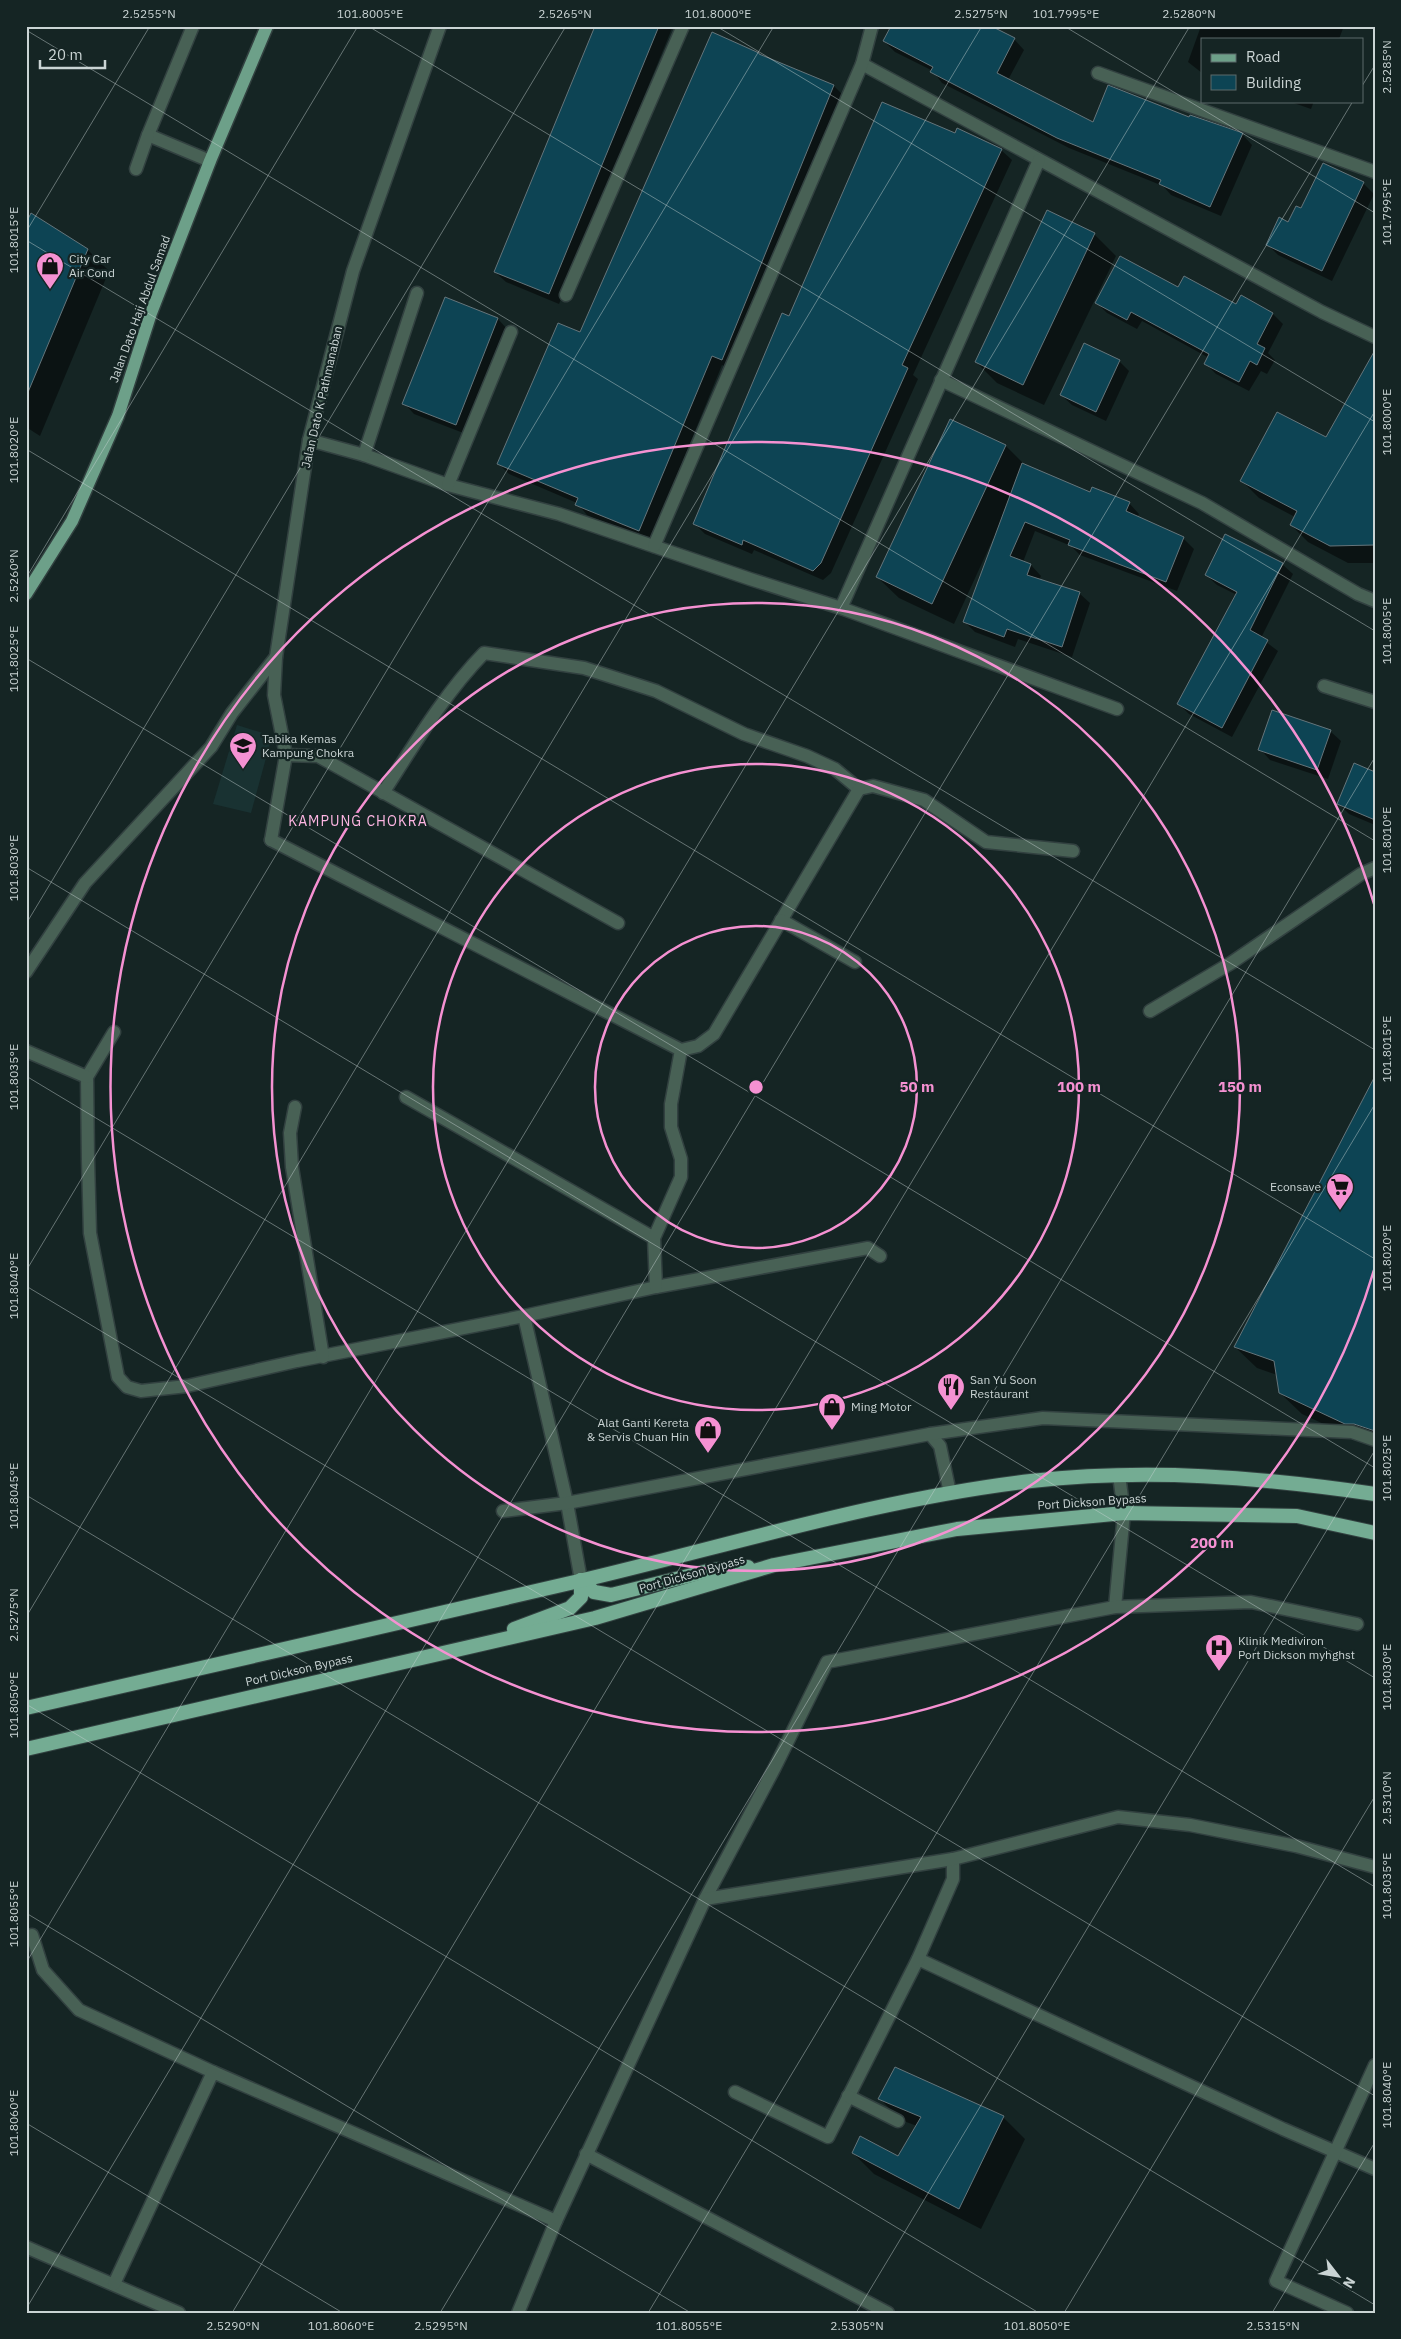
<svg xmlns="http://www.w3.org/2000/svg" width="1401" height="2339" font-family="'IBM Plex Sans',sans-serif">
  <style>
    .built { fill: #193232 }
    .shadow { fill: #0007 }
    .building { fill: #0d4454; stroke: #65757b }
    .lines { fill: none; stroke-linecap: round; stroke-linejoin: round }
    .minor-casing { stroke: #324140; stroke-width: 15 }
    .tertiary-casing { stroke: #324140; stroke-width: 15 }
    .primary-casing { stroke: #324140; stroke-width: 15 }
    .trunk-casing { stroke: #324140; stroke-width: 16 }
    .minor { stroke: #486155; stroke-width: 12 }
    .tertiary { stroke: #486155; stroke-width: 12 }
    .primary { stroke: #6da089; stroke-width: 12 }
    .trunk { stroke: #74ac93; stroke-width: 14 }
    .ticks { fill: none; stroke: #cad4d4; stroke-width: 1; stroke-opacity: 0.45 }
    .ring { fill: none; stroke: #f591d2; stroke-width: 2.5 }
    .labels { text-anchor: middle; stroke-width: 4.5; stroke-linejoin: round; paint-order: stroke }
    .poi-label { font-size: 12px; fill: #cad4d4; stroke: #152524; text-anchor: start }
    .street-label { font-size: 12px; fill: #cad4d4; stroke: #152524 }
    .neighbourhood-label { font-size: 14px; letter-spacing: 1px; fill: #feb6e3; stroke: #152524 }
    .centre { fill: #f591d2; stroke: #152524; stroke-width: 2.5 }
    .ring-label { font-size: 15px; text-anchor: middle; font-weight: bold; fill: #f591d2; stroke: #152524; stroke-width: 4.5; stroke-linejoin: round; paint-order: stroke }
    .neatline { fill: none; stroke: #cad4d4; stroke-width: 2 }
    .ticks-label { font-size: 12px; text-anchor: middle; fill: #cad4d4 }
  </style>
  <rect width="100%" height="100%" fill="#152524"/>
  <path class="built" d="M 237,725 L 272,736 L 251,813 L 213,804 Z"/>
  <g class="shadow">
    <path d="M 596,26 L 673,26 L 559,304 L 506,282 L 495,272 Z"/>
    <path d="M 1201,26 L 1344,26 L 1339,39 L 1202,39 L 1202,73 L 1188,62 Z"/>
    <path d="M 1014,39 L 1024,50 L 1008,80 L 1093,124 L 1190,119 L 1242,134 L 1252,145 L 1221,216 L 1171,195 L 1163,186 L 1069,148 L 942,83 L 933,71 L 895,52 L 884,41 Z"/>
    <path d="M 759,54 L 762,57 L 834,86 L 844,96 L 732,370 L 722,365 L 650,541 L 587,515 L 577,503 L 509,474 L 499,464 Z"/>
    <path d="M 1288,101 L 1314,101 L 1311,109 Z"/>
    <path d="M 955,135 L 1001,150 L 1012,160 L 913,375 L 918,379 L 831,573 L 823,580 L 754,550 L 752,554 L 705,534 L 694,523 L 790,318 Z"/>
    <path d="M 1324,165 L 1363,183 L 1374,194 L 1332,281 L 1278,255 L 1267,244 L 1302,210 Z"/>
    <path d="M 26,212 L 88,250 L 109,271 L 40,436 L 26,427 Z"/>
    <path d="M 1094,234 L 1116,256 L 1044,405 L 997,383 L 976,362 Z"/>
    <path d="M 1179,288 L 1273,314 L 1283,324 L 1268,353 L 1275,360 L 1267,374 L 1261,371 L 1249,391 L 1216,374 L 1206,364 L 1209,358 L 1142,321 L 1137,329 L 1107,313 L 1097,303 Z"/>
    <path d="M 445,298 L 498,319 L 508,330 L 466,434 L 414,414 L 404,403 Z"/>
    <path d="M 1119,361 L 1129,371 L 1106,421 L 1072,405 L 1061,395 Z"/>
    <path d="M 1375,373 L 1375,563 L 1348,563 L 1308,542 L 1291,525 L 1295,517 L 1259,498 L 1242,481 L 1326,439 Z"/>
    <path d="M 1006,446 L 1026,466 L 1091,494 L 1129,503 L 1139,514 L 1137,517 L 1183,538 L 1194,549 L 1177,591 L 1080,555 L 1071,546 L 1035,531 L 1023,562 L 1031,565 L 1041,576 L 1039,580 L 1079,593 L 1090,603 L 1072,657 L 1018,639 L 1015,647 L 975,632 L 965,622 L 995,539 L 993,539 L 954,624 L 899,598 L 877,577 Z"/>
    <path d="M 1282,564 L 1293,574 L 1261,638 L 1278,651 L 1232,737 L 1189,714 L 1179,704 L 1237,595 L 1217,585 L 1206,575 Z"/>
    <path d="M 1375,669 L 1375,693 L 1374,692 Z"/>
    <path d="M 1330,731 L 1341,741 L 1328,779 L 1270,760 L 1260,749 Z"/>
    <path d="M 1375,773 L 1375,825 L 1349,814 L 1338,803 Z"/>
    <path d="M 1375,1078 L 1375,1445 L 1367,1444 L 1302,1414 L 1280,1393 L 1277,1375 L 1257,1368 L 1235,1347 Z"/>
    <path d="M 896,2068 L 1003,2117 L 1025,2139 L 981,2229 L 874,2174 L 853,2153 L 898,2157 L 917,2126 L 901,2120 L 880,2099 Z"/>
  </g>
  <g class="building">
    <path d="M 595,26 L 659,26 L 549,294 L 494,272 Z"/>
    <path d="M 891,26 L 991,26 L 1015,38 L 997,73 L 1093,122 L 1108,85 L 1189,117 L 1190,115 L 1243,133 L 1210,207 L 1159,184 L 1161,180 L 1057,138 L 930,72 L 933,67 L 883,41 Z"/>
    <path d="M 712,32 L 759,53 L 759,54 L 834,85 L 722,360 L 712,356 L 639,531 L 575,505 L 578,498 L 497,464 L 558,323 L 580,332 Z"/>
    <path d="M 882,102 L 955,133 L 957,128 L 1002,149 L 902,365 L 908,368 L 821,563 L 813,571 L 743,540 L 742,545 L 693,524 L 782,313 L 789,316 Z"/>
    <path d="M 1323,163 L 1364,182 L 1322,271 L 1266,245 L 1279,217 L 1288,222 L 1296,206 L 1301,208 Z"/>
    <path d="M 1047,210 L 1095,233 L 1023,385 L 975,362 Z"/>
    <path d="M 31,213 L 88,249 L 26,397 L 26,223 Z"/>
    <path d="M 1120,256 L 1178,287 L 1184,276 L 1236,304 L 1241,295 L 1273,313 L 1257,344 L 1265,348 L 1257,365 L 1250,361 L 1239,382 L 1204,364 L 1209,354 L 1131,312 L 1127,320 L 1095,303 Z"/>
    <path d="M 445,297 L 498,318 L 456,425 L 402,404 Z"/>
    <path d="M 1084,343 L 1120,360 L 1096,412 L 1060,395 Z"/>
    <path d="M 1375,350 L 1375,545 L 1330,546 L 1290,525 L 1297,511 L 1240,481 L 1277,412 L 1326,437 Z"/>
    <path d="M 950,419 L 1006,445 L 932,604 L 876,577 Z"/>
    <path d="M 1022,463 L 1090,492 L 1092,487 L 1130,502 L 1126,511 L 1184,537 L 1166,582 L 1068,545 L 1070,540 L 1025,522 L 1010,556 L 1031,564 L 1027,575 L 1080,592 L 1062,647 L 1007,629 L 1004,637 L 963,622 Z"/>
    <path d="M 1225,534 L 1283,563 L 1250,630 L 1268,640 L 1222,728 L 1177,704 L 1237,592 L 1205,575 Z"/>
    <path d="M 1272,710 L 1331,730 L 1317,770 L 1258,750 Z"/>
    <path d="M 1354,763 L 1375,772 L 1375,820 L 1337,804 Z"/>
    <path d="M 1375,1076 L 1375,1431 L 1354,1424 L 1345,1424 L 1279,1393 L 1274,1361 L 1234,1347 Z"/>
    <path d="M 895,2067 L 1004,2116 L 959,2209 L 852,2153 L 860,2136 L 898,2156 L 921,2117 L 878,2099 Z"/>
  </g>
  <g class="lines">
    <defs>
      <g id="minor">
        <path d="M 193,26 L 148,135 L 210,161"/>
        <path d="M 862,64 L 1322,312 L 1375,337"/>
        <path d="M 1098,73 L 1375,172"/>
        <path d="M 136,169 L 148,135"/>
        <path d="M 566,295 L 683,26"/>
        <path d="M 941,380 L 1202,503 L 1358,594 L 1375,601"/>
        <path d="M 309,440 L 364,455 L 448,485 L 559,514 L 750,579 L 841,608 L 1117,709"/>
        <path d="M 364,455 L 417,293"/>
        <path d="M 448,485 L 511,332"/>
        <path d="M 654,546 L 862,64 L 872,26"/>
        <path d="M 841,608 L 1039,160"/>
        <path d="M 1324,686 L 1375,702"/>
        <path d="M 286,755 L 318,756 L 618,923"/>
        <path d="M 383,793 C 414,745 444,694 484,653 L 584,668 L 656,691 L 744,734 L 807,756 L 835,769 L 859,789 L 873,786 L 924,800 L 986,842 L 1073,851"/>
        <path d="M 271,840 L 681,1050 L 698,1046 L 714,1034 L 859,789"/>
        <path d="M 781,920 L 855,962"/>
        <path d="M 26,972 L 85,883 L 211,747 L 232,713 L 276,657"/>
        <path d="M 1150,1011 L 1231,963 L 1361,874 L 1375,868"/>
        <path d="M 114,1032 L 87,1077 L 88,1160 L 90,1233 L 118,1377 L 127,1387 L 141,1391 L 187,1386 L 297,1361 L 524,1316 L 656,1287 L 868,1248 L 880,1256"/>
        <path d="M 26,1051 L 87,1077"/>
        <path d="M 406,1097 L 654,1238"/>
        <path d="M 295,1107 L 290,1133 L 292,1167 L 323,1357"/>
        <path d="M 656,1287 L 654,1238 L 681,1177 L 681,1159 L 671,1127 L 671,1104 L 681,1050"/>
        <path d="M 524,1316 L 567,1503 L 581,1580"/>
        <path d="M 930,1434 L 940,1446 L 950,1493"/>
        <path d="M 503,1511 L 567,1503 L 930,1434 L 1043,1418 L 1352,1432 L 1375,1440"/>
        <path d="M 1115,1607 L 1124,1513 L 1119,1475"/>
        <path d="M 705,1899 L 774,1769 L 827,1662 L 1115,1607 L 1251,1602 L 1357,1624"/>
        <path d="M 32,1935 L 43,1970 L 79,2010 L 213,2072"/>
        <path d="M 918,1959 L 1283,2129 L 1375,2169"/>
        <path d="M 735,2092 L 828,2137 L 918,1959 L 953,1879 L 953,1859"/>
        <path d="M 848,2096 L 898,2121"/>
        <path d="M 586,2154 L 888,2313"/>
        <path d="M 556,2221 L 705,1899 L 953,1859 L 1118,1817 L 1190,1825 L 1296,1846 L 1375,1867"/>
        <path d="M 26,2247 L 179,2313"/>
        <path d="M 114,2284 L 213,2072 L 556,2221 L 518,2313"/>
        <path d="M 1347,2313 L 1276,2281 L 1375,2065"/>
      </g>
      <path id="tertiary" d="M 271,840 L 286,755 L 274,695 L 276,657 L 309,440 L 353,271 L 440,26"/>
      <path id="primary" d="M 26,594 L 72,521 L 118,416 L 151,313 L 210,161 L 267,26"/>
      <g id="trunk">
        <path d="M 581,1580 L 594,1592 L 611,1595 L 712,1570 L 748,1567"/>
        <path d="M 514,1629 L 570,1608 L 581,1597 L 581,1580"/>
        <path d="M 26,1708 C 210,1666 395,1624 579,1581 C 728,1546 877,1499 1031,1481 C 1149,1468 1258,1477 1375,1494"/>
        <path d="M 26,1749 L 595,1618 L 774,1565 L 957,1529 L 1124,1513 L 1297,1516 L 1375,1533"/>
      </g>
    </defs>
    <use href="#minor" class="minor-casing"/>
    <use href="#tertiary" class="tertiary-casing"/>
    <use href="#primary" class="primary-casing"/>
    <use href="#trunk" class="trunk-casing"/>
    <use href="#minor" class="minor"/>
    <use href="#tertiary" class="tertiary"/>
    <use href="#primary" class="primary"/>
    <use href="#trunk" class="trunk"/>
  </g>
  <path class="ticks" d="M 368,26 L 1375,631M 716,26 L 1375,422M 1064,26 L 1375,213M 26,30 L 1375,841M 1362,86 L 1375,65M 26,232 L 150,26M 26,240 L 1375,1050M 26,449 L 1375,1259M 26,578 L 358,26M 26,658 L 1375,1468M 26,867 L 1375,1678M 26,924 L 566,26M 26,1076 L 1375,1887M 26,1271 L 774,26M 26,1286 L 1375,2096M 26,1495 L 1375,2305M 26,1617 L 982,26M 26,1704 L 1039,2313M 26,1913 L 691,2313M 26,1963 L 1190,26M 26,2123 L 343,2313M 26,2309 L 1353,101M 232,2313 L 1375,411M 440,2313 L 1375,757M 648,2313 L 1375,1104M 856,2313 L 1375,1450M 1064,2313 L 1375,1796M 1272,2313 L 1375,2142"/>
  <g class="ring">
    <circle cx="756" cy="1087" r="161"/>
    <circle cx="756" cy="1087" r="323"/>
    <circle cx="756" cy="1087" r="484"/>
    <path d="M1374 1270A645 645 0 1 1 1374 904"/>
  </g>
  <defs>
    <symbol id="shop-pin" viewBox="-11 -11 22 30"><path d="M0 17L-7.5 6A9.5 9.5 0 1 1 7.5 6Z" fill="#f591d2" stroke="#152524"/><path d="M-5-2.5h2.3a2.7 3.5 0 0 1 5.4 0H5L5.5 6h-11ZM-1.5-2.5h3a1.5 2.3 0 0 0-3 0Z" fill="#111"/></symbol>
    <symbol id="school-pin" viewBox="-11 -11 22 30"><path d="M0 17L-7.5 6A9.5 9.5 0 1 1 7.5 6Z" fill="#f591d2" stroke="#152524"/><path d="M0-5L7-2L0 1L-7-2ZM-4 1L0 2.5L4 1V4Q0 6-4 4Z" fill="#111"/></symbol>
    <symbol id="supermarket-pin" viewBox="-11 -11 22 30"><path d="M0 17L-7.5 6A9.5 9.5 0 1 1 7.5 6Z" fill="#f591d2" stroke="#152524"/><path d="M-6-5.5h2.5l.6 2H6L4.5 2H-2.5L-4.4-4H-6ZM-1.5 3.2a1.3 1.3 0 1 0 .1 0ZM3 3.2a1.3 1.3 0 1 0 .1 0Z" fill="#111"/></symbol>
    <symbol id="restaurant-pin" viewBox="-11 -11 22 30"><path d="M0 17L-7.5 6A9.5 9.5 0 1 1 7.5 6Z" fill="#f591d2" stroke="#152524"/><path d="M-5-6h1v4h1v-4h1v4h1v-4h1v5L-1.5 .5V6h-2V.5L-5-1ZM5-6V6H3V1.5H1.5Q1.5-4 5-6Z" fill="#111"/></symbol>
    <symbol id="hospital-pin" viewBox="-11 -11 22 30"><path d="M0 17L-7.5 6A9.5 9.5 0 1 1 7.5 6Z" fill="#f591d2" stroke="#152524"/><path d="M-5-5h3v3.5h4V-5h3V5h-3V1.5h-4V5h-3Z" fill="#111"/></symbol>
  </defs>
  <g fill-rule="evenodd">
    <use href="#shop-pin" x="34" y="250" width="32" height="43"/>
    <use href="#school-pin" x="227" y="730" width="32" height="43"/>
    <use href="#supermarket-pin" x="1324" y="1171" width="32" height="43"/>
    <use href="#restaurant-pin" x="935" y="1371" width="32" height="43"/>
    <use href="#shop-pin" x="816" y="1391" width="32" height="43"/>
    <use href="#shop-pin" x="692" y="1414" width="32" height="43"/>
    <use href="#hospital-pin" x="1203" y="1632" width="32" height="43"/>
  </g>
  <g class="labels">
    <g class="poi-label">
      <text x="69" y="263">City Car<tspan x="69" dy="14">Air Cond</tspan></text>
      <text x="262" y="743">Tabika Kemas<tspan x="262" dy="14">Kampung Chokra</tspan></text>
      <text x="1321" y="1191" text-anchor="end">Econsave</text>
      <text x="970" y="1384">San Yu Soon<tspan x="970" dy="14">Restaurant</tspan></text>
      <text x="851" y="1411">Ming Motor</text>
      <text x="689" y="1427" text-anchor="end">Alat Ganti Kereta<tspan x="689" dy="14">&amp; Servis Chuan Hin</tspan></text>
      <text x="1238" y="1645">Klinik Mediviron<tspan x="1238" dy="14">Port Dickson myhghst</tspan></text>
    </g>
    <g class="street-label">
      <text transform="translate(140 309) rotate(-70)" y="4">Jalan Dato Haji Abdul Samad</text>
      <text transform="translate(322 397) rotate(-77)" y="4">Jalan Dato K Pathmanaban</text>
      <text transform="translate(1092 1502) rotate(-4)" y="4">Port Dickson Bypass</text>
      <text transform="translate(692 1574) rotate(-16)" y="4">Port Dickson Bypass</text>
      <text transform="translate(299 1670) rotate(-13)" y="4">Port Dickson Bypass</text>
    </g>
    <g class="neighbourhood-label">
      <text x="358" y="826">KAMPUNG CHOKRA</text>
    </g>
  </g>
  <circle cx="756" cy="1087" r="8" class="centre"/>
  <g class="ring-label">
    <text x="917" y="1092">50 m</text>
    <text x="1079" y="1092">100 m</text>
    <text x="1240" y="1092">150 m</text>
    <text x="1212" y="1548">200 m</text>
  </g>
  <rect width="1401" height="2339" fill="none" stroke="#152524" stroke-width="55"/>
  <rect x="1201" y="38" width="162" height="65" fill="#152524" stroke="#5d6b6a"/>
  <rect x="1211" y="54" width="25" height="8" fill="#6da089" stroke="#5d6b6a"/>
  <text x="1246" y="62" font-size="15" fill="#cad4d4">Road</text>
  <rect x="1211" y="75" width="25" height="15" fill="#0d4454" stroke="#5d6b6a"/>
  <text x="1246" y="88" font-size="15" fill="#cad4d4">Building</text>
  <g transform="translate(1338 2276) rotate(121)" stroke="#152524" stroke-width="4" paint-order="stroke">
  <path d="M0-4L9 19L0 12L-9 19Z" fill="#cad4d4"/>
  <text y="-8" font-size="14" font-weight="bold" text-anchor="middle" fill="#cad4d4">N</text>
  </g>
  <path d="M40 60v8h65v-8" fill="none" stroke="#cad4d4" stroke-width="2.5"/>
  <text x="48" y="60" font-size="15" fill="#cad4d4" stroke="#152524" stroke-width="4" paint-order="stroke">20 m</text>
  <rect x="28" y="28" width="1346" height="2284" class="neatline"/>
  <g class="ticks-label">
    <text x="149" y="18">2.5255°N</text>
    <text x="370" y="18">101.8005°E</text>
    <text x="565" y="18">2.5265°N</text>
    <text x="718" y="18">101.8000°E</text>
    <text x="981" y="18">2.5275°N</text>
    <text x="1066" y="18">101.7995°E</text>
    <text x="1189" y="18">2.5280°N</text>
    <text transform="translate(1387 67) rotate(-90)" y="4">2.5285°N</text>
    <text transform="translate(1387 212) rotate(-90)" y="4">101.7995°E</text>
    <text transform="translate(14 240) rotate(-90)" y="4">101.8015°E</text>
    <text transform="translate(1387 422) rotate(-90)" y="4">101.8000°E</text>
    <text transform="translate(14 450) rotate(-90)" y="4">101.8020°E</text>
    <text transform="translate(14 576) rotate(-90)" y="4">2.5260°N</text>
    <text transform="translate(1387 631) rotate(-90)" y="4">101.8005°E</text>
    <text transform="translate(14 659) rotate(-90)" y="4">101.8025°E</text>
    <text transform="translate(1387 840) rotate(-90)" y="4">101.8010°E</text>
    <text transform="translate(14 868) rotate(-90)" y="4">101.8030°E</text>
    <text transform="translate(1387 1049) rotate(-90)" y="4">101.8015°E</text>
    <text transform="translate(14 1077) rotate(-90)" y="4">101.8035°E</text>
    <text transform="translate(1387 1258) rotate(-90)" y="4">101.8020°E</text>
    <text transform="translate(14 1286) rotate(-90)" y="4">101.8040°E</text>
    <text transform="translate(1387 1468) rotate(-90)" y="4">101.8025°E</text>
    <text transform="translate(14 1496) rotate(-90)" y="4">101.8045°E</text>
    <text transform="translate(14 1615) rotate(-90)" y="4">2.5275°N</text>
    <text transform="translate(1387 1677) rotate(-90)" y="4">101.8030°E</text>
    <text transform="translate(14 1705) rotate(-90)" y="4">101.8050°E</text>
    <text transform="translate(1387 1798) rotate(-90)" y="4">2.5310°N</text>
    <text transform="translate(1387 1886) rotate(-90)" y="4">101.8035°E</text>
    <text transform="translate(14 1914) rotate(-90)" y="4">101.8055°E</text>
    <text transform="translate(1387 2095) rotate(-90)" y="4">101.8040°E</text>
    <text transform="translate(14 2123) rotate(-90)" y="4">101.8060°E</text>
    <text x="233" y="2330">2.5290°N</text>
    <text x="341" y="2330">101.8060°E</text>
    <text x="441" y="2330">2.5295°N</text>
    <text x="689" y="2330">101.8055°E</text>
    <text x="857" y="2330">2.5305°N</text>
    <text x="1037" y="2330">101.8050°E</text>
    <text x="1273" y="2330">2.5315°N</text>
  </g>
</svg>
